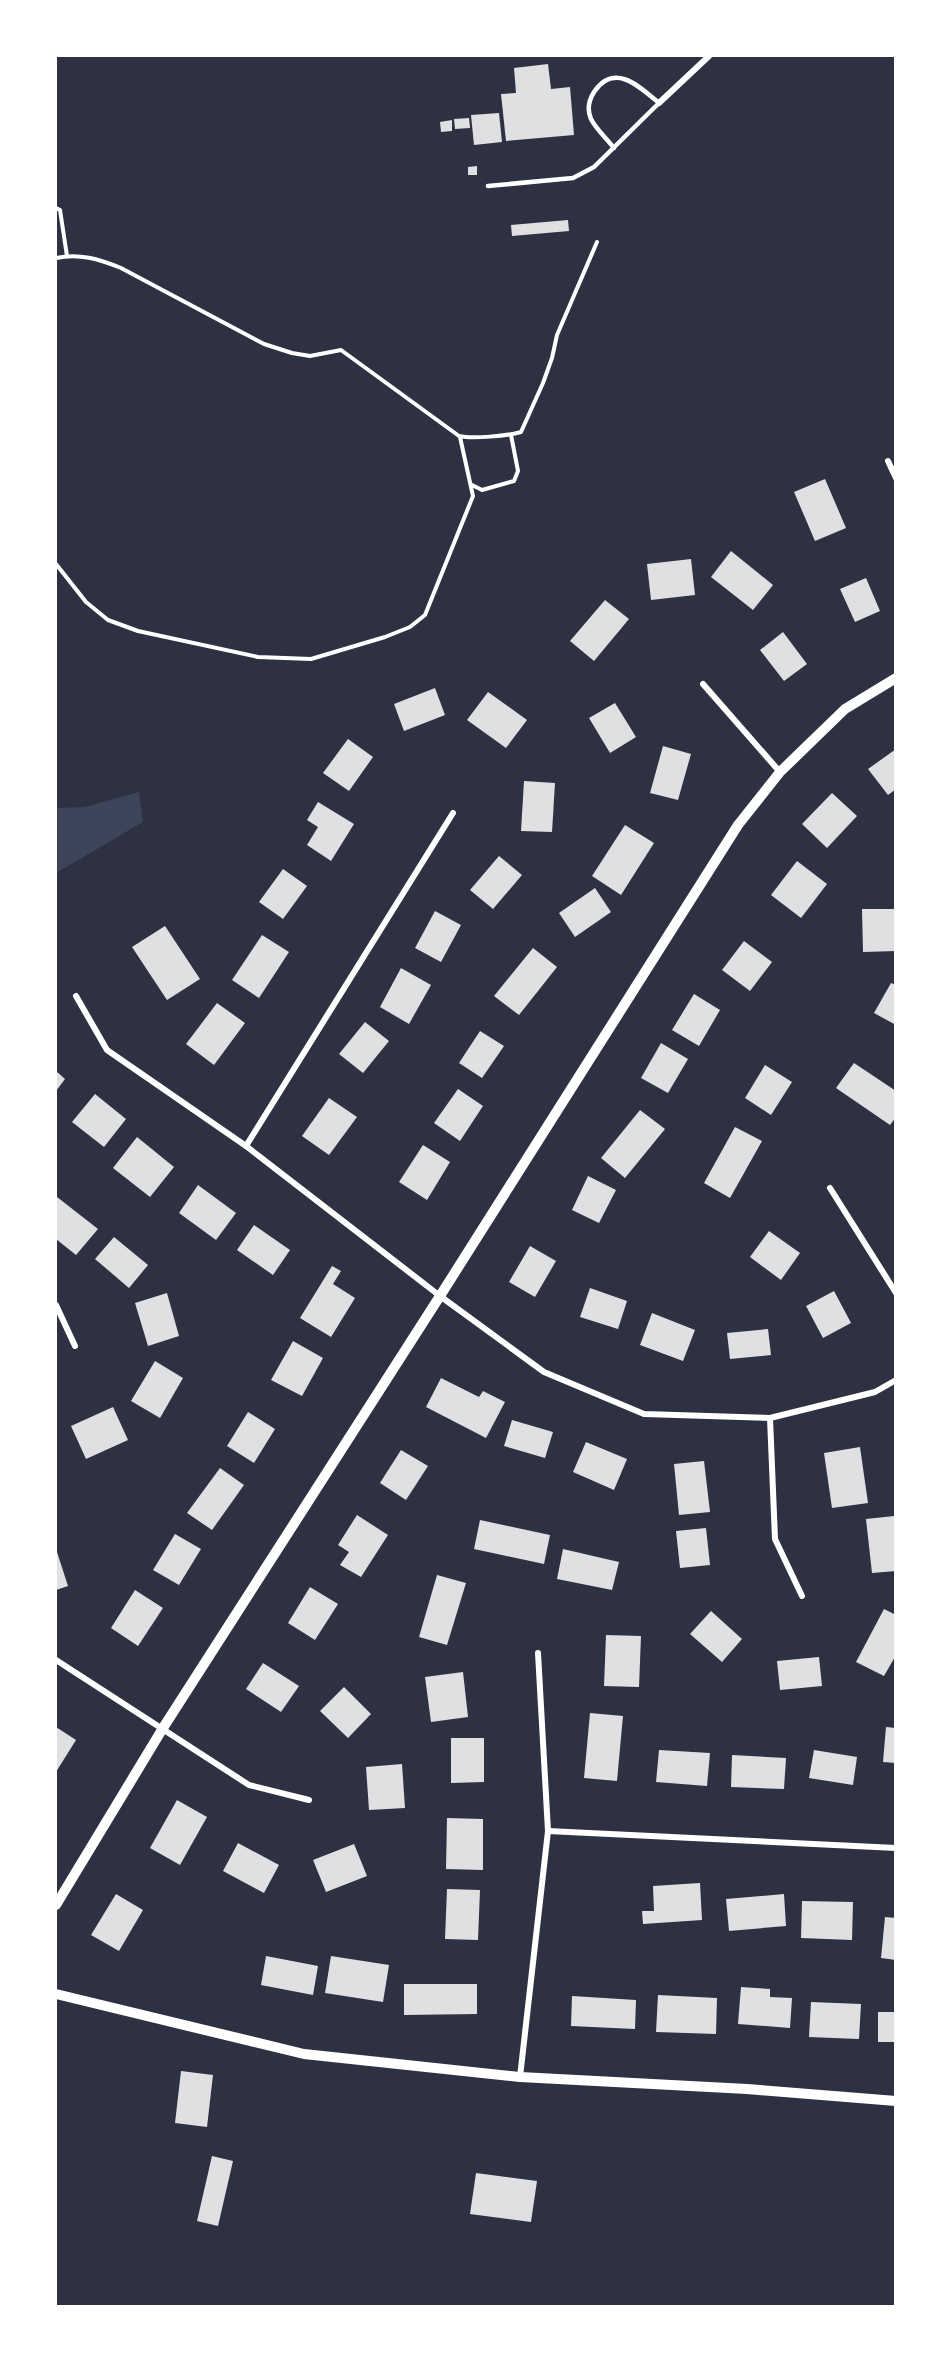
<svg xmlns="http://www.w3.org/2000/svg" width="951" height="2362" font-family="'Space Grotesk',sans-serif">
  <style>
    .green { fill: #3c4559 }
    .building { fill: #e0e0e3 }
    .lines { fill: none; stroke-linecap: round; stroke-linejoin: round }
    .path { stroke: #fff; stroke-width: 4 }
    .service { stroke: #fff; stroke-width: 4.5 }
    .minor { stroke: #fff; stroke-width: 6 }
    .tertiary { stroke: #fff; stroke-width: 10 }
  </style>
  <rect width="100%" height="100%" fill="#2d3142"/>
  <path class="green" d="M 139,792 L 143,822 L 56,873 L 56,808 L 85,807 Z"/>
  <g class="building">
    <path d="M 548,64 L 551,89 L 570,87 L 574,135 L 506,141 L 501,94 L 516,93 L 514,68 Z"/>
    <path d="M 499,113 L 502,142 L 474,145 L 471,115 Z"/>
    <path d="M 469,118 L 470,128 L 455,129 L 454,119 Z"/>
    <path d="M 452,120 L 452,131 L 441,132 L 440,122 Z"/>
    <path d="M 477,166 L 477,175 L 468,175 L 468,167 Z"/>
    <path d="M 568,220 L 569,231 L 512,236 L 511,225 Z"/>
    <path d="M 825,479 L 846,528 L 815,541 L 794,492 Z"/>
    <path d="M 731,551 L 773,585 L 753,610 L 711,577 Z"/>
    <path d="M 691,559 L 695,595 L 651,600 L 647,564 Z"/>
    <path d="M 866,578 L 880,611 L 855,622 L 840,589 Z"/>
    <path d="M 605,600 L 629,619 L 594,661 L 570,641 Z"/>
    <path d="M 783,632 L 807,664 L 784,681 L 760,650 Z"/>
    <path d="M 435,688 L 445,715 L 404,731 L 394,704 Z"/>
    <path d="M 488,692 L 527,720 L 506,748 L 467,720 Z"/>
    <path d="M 615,703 L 636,737 L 610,753 L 589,718 Z"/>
    <path d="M 348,739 L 373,757 L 349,791 L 323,773 Z"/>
    <path d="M 663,746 L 691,754 L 678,800 L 650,793 Z"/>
    <path d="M 896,749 L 896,789 L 888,795 L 868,769 Z"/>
    <path d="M 524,781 L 555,783 L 552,832 L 521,831 Z"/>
    <path d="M 832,793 L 857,816 L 827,848 L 802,824 Z"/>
    <path d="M 318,802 L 354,824 L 331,861 L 307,845 L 318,827 L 307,820 Z"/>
    <path d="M 625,825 L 654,843 L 621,895 L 592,876 Z"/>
    <path d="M 499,856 L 522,875 L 493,909 L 470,890 Z"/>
    <path d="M 797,861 L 827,884 L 801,918 L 771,895 Z"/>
    <path d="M 283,869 L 307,886 L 283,919 L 259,902 Z"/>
    <path d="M 595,888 L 611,912 L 575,937 L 559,913 Z"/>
    <path d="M 862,909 L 896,909 L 896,951 L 863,952 Z"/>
    <path d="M 435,911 L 461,925 L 441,962 L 415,948 Z"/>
    <path d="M 165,926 L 200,979 L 167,1000 L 132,947 Z"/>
    <path d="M 262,935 L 289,952 L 259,998 L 232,980 Z"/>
    <path d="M 744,941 L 772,962 L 750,991 L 722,970 Z"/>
    <path d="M 533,948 L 557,967 L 519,1015 L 494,996 Z"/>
    <path d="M 401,968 L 431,985 L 409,1024 L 380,1007 Z"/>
    <path d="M 891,983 L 896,985 L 896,1025 L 874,1013 Z"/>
    <path d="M 694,994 L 720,1010 L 699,1046 L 672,1030 Z"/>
    <path d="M 217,1003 L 245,1023 L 214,1065 L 186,1044 Z"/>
    <path d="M 365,1022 L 389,1041 L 363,1073 L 339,1054 Z"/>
    <path d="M 480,1031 L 504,1046 L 482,1078 L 459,1063 Z"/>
    <path d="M 661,1043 L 688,1059 L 668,1093 L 641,1078 Z"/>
    <path d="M 854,1063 L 896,1091 L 896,1117 L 890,1125 L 836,1088 Z"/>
    <path d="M 765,1065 L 792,1082 L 771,1115 L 745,1098 Z"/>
    <path d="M 56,1071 L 65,1079 L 56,1091 Z"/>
    <path d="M 458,1089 L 483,1106 L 460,1141 L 434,1123 Z"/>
    <path d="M 95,1094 L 126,1119 L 104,1147 L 72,1122 Z"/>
    <path d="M 329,1098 L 357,1117 L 329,1155 L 302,1136 Z"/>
    <path d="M 640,1110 L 665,1129 L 625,1178 L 601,1158 Z"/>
    <path d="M 735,1127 L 762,1141 L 730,1198 L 704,1183 Z"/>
    <path d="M 137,1137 L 174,1167 L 150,1197 L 113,1168 Z"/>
    <path d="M 423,1145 L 450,1162 L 427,1200 L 399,1182 Z"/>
    <path d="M 588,1176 L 616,1190 L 599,1223 L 572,1210 Z"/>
    <path d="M 198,1185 L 236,1213 L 216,1240 L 179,1213 Z"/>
    <path d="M 57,1197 L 98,1229 L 76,1255 L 56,1239 L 56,1199 Z"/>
    <path d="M 254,1225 L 290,1250 L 273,1275 L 237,1250 Z"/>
    <path d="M 769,1231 L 800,1253 L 781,1280 L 750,1257 Z"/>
    <path d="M 114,1237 L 148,1265 L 129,1288 L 95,1259 Z"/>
    <path d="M 530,1246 L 556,1261 L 535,1297 L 509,1282 Z"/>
    <path d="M 332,1266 L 341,1271 L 333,1284 L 355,1298 L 331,1337 L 300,1318 Z"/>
    <path d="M 590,1288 L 627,1301 L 618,1329 L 580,1317 Z"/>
    <path d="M 834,1291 L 851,1323 L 823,1338 L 806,1306 Z"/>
    <path d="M 167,1293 L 179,1336 L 148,1346 L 135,1303 Z"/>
    <path d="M 652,1313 L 695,1330 L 683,1361 L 640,1345 Z"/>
    <path d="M 768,1329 L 771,1355 L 730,1359 L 727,1333 Z"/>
    <path d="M 293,1341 L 323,1358 L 302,1396 L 271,1380 Z"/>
    <path d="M 155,1361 L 183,1378 L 160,1418 L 131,1401 Z"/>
    <path d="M 441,1378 L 479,1397 L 483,1391 L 505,1402 L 486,1438 L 426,1407 Z"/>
    <path d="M 113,1407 L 128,1440 L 86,1459 L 71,1426 Z"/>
    <path d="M 248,1412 L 275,1429 L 254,1463 L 227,1446 Z"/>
    <path d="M 512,1420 L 553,1432 L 545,1458 L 504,1446 Z"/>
    <path d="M 586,1442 L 627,1459 L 614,1490 L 573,1472 Z"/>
    <path d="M 860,1447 L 868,1503 L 832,1508 L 824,1453 Z"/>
    <path d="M 401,1450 L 428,1466 L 406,1500 L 380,1483 Z"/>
    <path d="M 704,1461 L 710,1512 L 679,1515 L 674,1464 Z"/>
    <path d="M 220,1468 L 244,1485 L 212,1530 L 187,1513 Z"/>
    <path d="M 357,1515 L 388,1535 L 361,1577 L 340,1565 L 349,1552 L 338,1545 Z"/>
    <path d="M 894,1516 L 896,1571 L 872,1573 L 866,1519 Z"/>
    <path d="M 480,1520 L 550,1535 L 544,1564 L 474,1549 Z"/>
    <path d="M 706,1528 L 710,1565 L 680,1568 L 676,1531 Z"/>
    <path d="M 175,1534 L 201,1549 L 179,1585 L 153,1570 Z"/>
    <path d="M 56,1549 L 68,1586 L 56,1590 Z"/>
    <path d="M 563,1549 L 619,1562 L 612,1590 L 557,1579 Z"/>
    <path d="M 437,1575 L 466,1583 L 447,1645 L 419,1637 Z"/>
    <path d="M 310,1587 L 338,1604 L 315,1640 L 288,1623 Z"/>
    <path d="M 135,1590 L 163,1608 L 138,1646 L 111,1628 Z"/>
    <path d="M 884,1609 L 896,1615 L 896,1655 L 884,1676 L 856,1662 Z"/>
    <path d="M 711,1611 L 742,1639 L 722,1662 L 690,1634 Z"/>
    <path d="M 606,1635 L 641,1636 L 639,1687 L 604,1686 Z"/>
    <path d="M 819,1657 L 822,1686 L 780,1690 L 777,1661 Z"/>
    <path d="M 263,1663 L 299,1686 L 281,1712 L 246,1689 Z"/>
    <path d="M 463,1672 L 468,1717 L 431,1722 L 425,1677 Z"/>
    <path d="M 344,1687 L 371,1714 L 348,1738 L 320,1711 Z"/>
    <path d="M 590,1713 L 623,1716 L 617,1781 L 584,1778 Z"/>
    <path d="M 56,1727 L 76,1740 L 56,1772 Z"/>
    <path d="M 886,1727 L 896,1728 L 896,1763 L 883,1762 Z"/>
    <path d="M 451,1738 L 484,1738 L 484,1782 L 451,1783 Z"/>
    <path d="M 659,1750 L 710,1753 L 707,1786 L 656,1782 Z"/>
    <path d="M 814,1750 L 857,1757 L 853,1785 L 809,1778 Z"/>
    <path d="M 732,1755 L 786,1758 L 784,1789 L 731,1787 Z"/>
    <path d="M 402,1764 L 405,1808 L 369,1810 L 366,1767 Z"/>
    <path d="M 177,1800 L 207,1817 L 180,1865 L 150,1848 Z"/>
    <path d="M 447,1818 L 483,1819 L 483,1870 L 446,1869 Z"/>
    <path d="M 238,1843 L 279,1865 L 264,1893 L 223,1871 Z"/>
    <path d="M 354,1844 L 367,1876 L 326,1892 L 313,1860 Z"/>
    <path d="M 700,1883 L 702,1920 L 643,1924 L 642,1911 L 654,1911 L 653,1886 Z"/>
    <path d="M 447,1889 L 480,1890 L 478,1940 L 445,1939 Z"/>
    <path d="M 116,1894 L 143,1910 L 119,1951 L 91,1935 Z"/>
    <path d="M 784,1894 L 786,1926 L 729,1931 L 726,1899 Z"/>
    <path d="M 802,1901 L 853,1902 L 852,1940 L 801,1938 Z"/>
    <path d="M 885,1917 L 896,1918 L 896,1960 L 881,1958 Z"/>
    <path d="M 266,1956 L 318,1966 L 313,1995 L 261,1985 Z"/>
    <path d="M 331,1956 L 389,1965 L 383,2002 L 325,1993 Z"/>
    <path d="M 404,1984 L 477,1984 L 477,2014 L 404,2015 Z"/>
    <path d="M 741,1987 L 770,1989 L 770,1997 L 792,1998 L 790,2028 L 738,2024 Z"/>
    <path d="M 658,1995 L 717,1998 L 716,2034 L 656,2032 Z"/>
    <path d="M 572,1996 L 636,2000 L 635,2029 L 571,2026 Z"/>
    <path d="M 811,2002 L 861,2004 L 859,2039 L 809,2037 Z"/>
    <rect x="878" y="2012" width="18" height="30"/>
    <path d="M 181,2071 L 213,2075 L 207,2127 L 175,2123 Z"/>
    <path d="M 212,2156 L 233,2161 L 218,2226 L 197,2221 Z"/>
    <path d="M 476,2173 L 537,2181 L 531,2222 L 470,2214 Z"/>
  </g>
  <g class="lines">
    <g class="path">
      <path d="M 56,208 L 60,210 L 67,256"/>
      <path d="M 56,258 C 79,253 99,259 121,268 L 264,344 L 292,353 L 310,356 L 341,350 L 459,436 C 473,439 507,436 521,432 L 543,383 L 552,358 L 557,335 L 597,242"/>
      <path d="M 472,485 L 482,490 L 514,481 L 518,471 L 511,435"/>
      <path d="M 56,564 L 86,602 L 108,620 L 138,631 L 258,657 L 311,659 L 385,637 L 410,627 L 425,615 L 473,496 L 460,437"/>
    </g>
    <path class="service" d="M 488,186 L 573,178 L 594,167 L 659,103 C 639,86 614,62 594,92 C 589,100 587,110 591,119 C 596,129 607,139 614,148"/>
    <g class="minor">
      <path d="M 659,103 L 709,56"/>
      <path d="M 888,461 L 896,478"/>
      <path d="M 703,684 L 780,772"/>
      <path d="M 76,996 L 107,1050 L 246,1146 L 440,1296 L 544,1372 L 644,1414 L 770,1418 L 875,1392 L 896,1380"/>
      <path d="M 246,1146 L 453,813"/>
      <path d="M 830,1188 L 896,1293"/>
      <path d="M 56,1305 L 75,1346"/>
      <path d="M 770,1418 L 775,1539 L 802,1596"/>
      <path d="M 56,1660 L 249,1785 L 309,1800"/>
      <path d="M 548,1831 L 896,1848"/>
      <path d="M 520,2077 L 548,1831 L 538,1653"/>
    </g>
    <g class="tertiary">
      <path d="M 56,1905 L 163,1728 L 440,1296 L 738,825 L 780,772 L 845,709 L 896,678"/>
      <path d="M 56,1994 L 304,2054 L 520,2077 L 747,2089 L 896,2101"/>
    </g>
  </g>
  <rect width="951" height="2362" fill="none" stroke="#ffffff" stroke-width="114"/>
</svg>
